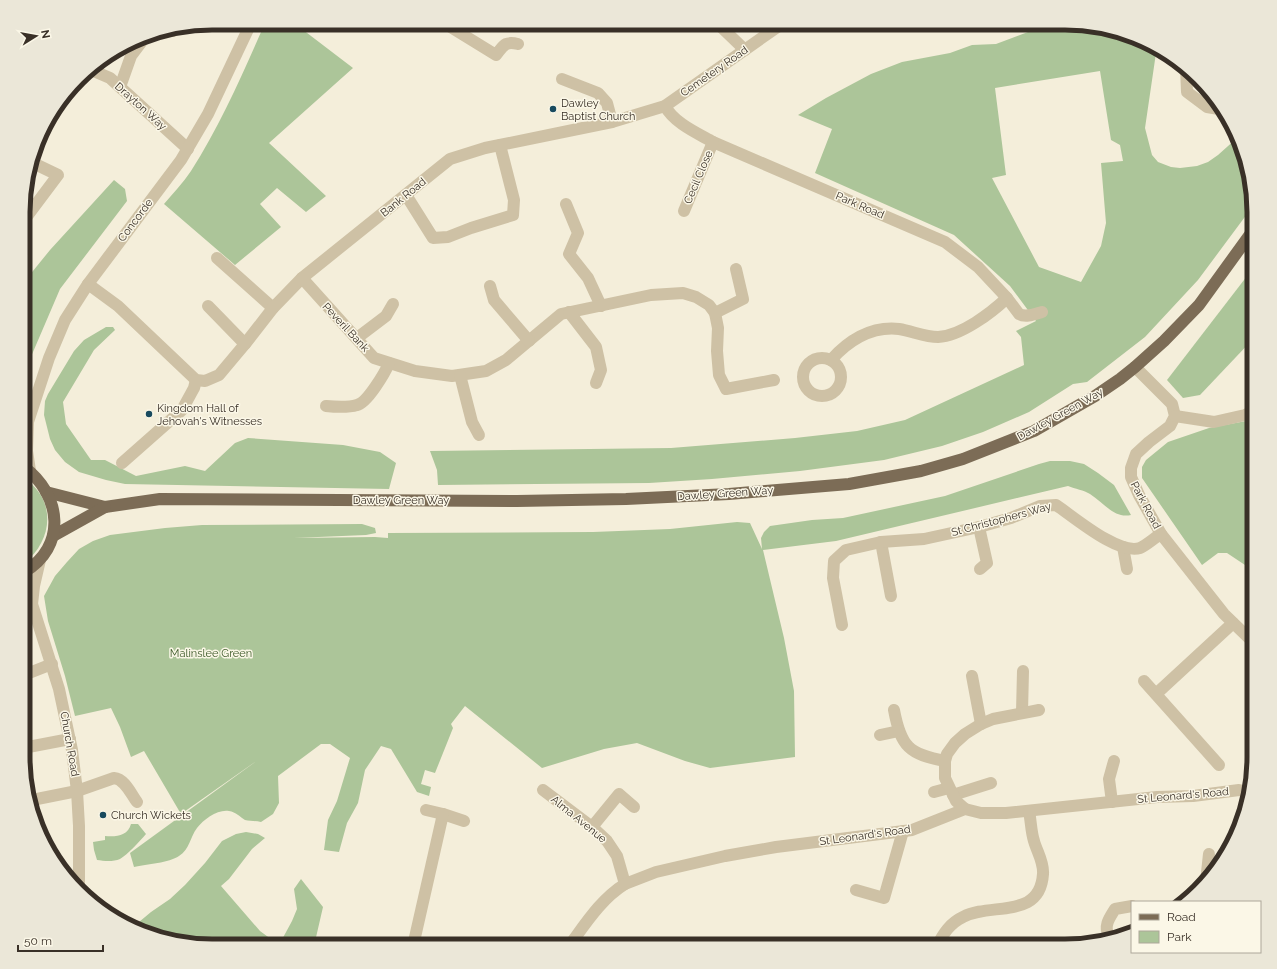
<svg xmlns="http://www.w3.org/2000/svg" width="1277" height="969" font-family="Raleway,sans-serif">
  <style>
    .green { fill: #acc599; fill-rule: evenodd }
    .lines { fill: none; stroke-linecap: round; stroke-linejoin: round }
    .minor { stroke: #cec1a5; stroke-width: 12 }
    .major { stroke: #7c6c56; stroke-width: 12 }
    .poi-dot { fill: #184a5e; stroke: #fbf7e7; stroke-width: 1.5 }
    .labels { text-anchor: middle; stroke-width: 3; stroke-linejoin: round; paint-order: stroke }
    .street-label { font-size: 11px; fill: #393027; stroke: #fbf7e7 }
    .poi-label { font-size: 11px; fill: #393027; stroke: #fbf7e7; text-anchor: start }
    .park-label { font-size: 11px; fill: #3c5928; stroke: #fbf7e7 }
    .rim { fill: none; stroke: #393027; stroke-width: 5 }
  </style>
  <rect width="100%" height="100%" fill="#f4eeda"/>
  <g class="green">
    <path d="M 265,23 L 294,23 L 353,68 L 269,143 L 326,196 L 306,212 L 277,188 L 260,204 L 281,227 L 235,265 L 164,204 C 173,193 183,183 191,171 C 221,124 243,73 265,23 Z"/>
    <path d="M 1052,23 L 1077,23 L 1137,37 L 1152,46 L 1156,53 L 1145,128 L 1152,155 L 1158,162 L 1171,167 L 1180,168 L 1197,166 L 1208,162 L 1218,155 L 1237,138 L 1253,206 L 1198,280 L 1145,337 L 1087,382 L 1073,384 L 1029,412 L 983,432 L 942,446 L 884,460 L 800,471 L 712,479 L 649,483 L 438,485 L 437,470 L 430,451 L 671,448 L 795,438 L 857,431 L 905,420 L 1024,365 L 1021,337 L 1016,331 L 1036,321 L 1010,286 L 954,235 L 815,173 L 832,129 L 798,115 L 826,98 L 871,74 L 902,62 L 950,53 L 972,45 L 996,44 ZM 1100,71 L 1111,140 L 1120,145 L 1123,161 L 1101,163 L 1106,223 L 1101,246 L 1081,282 L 1039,267 L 992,178 L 1006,175 L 995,88 Z"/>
    <path d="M 114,180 L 125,189 L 127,201 L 60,289 L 24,373 L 24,282 L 50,250 Z"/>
    <path d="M 1254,267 L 1254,338 L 1200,395 L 1183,398 L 1167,380 Z"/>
    <path d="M 106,327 L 113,327 L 115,330 L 94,350 L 63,402 L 66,424 L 91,460 L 105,460 L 136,476 L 185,466 L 205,471 L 235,443 L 248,438 L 343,445 L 380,452 L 396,463 L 389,489 L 125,484 L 106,480 L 79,472 L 65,462 L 55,450 L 50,439 L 44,415 L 45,401 L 48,394 L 74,351 L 84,340 Z"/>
    <path d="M 1254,417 L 1254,571 L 1227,553 L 1218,553 L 1202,565 L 1142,478 L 1142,467 L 1146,460 L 1168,442 L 1209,428 L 1246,421 Z"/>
    <path d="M 1050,461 L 1070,461 L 1084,464 L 1098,473 L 1114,485 L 1131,515 C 1114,519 1103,502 1090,494 C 1084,490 1075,489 1068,486 L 836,541 L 763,550 L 784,638 L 794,691 L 795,757 L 710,768 L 685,761 L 637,743 L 604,749 L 542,768 L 465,706 L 451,724 L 453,728 L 435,773 L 425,770 L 421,784 L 431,787 L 429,796 L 417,792 L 391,749 L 381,746 L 365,770 L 358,803 L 347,823 L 339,852 L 324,850 L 328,820 L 337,801 L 350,758 L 330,744 L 321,744 L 278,776 L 279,803 L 273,814 L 261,822 C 256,821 250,821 245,820 C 240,817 236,812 229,811 C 218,809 204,819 197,828 C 190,837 190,849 179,856 C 169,863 147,864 134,867 L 130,853 L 262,757 L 181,814 L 144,751 L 131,757 L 120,727 L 111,708 L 75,716 L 65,676 L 48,621 L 44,596 L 55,576 L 67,562 L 79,549 L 93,541 L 110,535 L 165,528 L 202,525 L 362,524 L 375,528 L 376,533 L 366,535 L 294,538 L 375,537 L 388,538 L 388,533 L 593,532 L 670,529 L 737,522 L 750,523 L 762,549 L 761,538 L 764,532 L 770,526 L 812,520 L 843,518 L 945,496 L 1039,464 Z"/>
    <path d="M 24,478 C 57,500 53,541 24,563 Z"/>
    <path d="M 131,824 L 138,824 L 146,834 C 140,841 127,855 120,859 C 113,862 104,861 97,860 L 94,850 L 93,842 L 105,840 L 105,836 C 116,837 128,836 131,824 Z"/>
    <path d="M 246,832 L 258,834 L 265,838 L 252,849 L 229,879 L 221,886 L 260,931 L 279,945 L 292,921 L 297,909 L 294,889 L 301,879 L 323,907 L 314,946 L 200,946 L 140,932 L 133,927 L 151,912 L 170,899 L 185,885 L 205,863 L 222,841 L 236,834 Z"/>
  </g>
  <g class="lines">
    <g class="minor">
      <path d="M 444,23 L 496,55 C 504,45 505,41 518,44"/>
      <path d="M 717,23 L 745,50"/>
      <path d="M 171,30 L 173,31"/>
      <path d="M 1186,67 L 1187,92 L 1207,107 L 1219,109"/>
      <path d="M 89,69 L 110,78 L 188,149"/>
      <path d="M 562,79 L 598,93 L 607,103 L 612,122"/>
      <path d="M 120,87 L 131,56 L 146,36"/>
      <path d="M 665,106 C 674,123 697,133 713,142 L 945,242 L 978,267 L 1007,298 L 1019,314 C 1026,318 1035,314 1042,312"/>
      <path d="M 406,195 L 433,238 L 448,237 L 471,228 L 513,215 L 514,200 L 500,145"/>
      <path d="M 566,204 L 578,233 L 569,254 L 588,278 L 601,306"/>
      <path d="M 684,211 L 713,142"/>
      <path d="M 25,219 L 58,175 L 33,163"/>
      <path d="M 217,258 L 273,308"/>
      <path d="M 302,278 L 374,358 L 415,371 L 452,376 L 486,371 L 506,360 L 561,314 L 651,295 L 683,293 L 696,297 L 709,305 L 715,313 L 718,328 L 717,351 L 719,375 L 726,389 L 774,380"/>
      <path d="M 88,284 L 118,306 L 196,380 L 205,381 L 219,375 L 245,344 L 273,308 L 302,278 L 450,159 L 485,148 L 612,122 L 665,106 L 783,23"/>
      <path d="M 490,286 L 494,300 L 529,341"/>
      <path d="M 208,306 L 245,344"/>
      <path d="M 569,312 L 596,347 L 601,370 L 596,383"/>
      <path d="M 715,313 L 743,299 L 736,269"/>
      <path d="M 357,338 L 386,316 L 393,304"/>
      <circle cx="822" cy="377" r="19"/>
      <path d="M 831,360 C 849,340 871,326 899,329 C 912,331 925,337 938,337 C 961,336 991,313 1007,298"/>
      <path d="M 1135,367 L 1172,404 L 1175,416 L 1170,426 L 1149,442 L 1136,454 L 1131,468 L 1131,477 L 1139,495 L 1161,534 L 1224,614 L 1254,643"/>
      <path d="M 460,375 L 472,422 L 479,435"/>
      <path d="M 326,406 C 336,407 347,408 357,405 C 367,403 385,373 389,363"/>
      <path d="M 1175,416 L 1214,422 L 1245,415 L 1254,411"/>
      <path d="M 122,463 L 182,410 L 194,388 L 196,380"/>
      <path d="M 30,471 L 27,451 L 28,422 L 49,358 L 65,320 L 88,284 L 181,160 L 208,114 L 251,23"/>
      <path d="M 979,527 L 987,563 L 980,569"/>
      <path d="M 881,542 L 891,596"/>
      <path d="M 1123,547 L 1127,569"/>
      <path d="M 40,560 L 34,586 L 32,604 L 59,689 L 72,750 L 77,791 L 79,826 L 79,889"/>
      <path d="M 842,625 L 833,578 L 834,561 L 846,550 L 881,542 L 924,539 L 979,527 L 1011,518 L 1040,506 L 1056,505 C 1074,517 1118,555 1140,548 C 1147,545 1154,538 1161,534"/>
      <path d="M 24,675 L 52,664"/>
      <path d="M 972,676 L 981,724"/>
      <path d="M 1144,681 L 1219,765"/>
      <path d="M 1156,694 L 1233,623"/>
      <path d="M 894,710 C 901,747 909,754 945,761"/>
      <path d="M 1022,712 L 1023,671"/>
      <path d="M 880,735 L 899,731"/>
      <path d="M 23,748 L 70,739"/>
      <path d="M 543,790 L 592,827 L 607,841 L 617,856 L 625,884 C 601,899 586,923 569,946"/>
      <path d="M 934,792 L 949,788"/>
      <path d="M 953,795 L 991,783"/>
      <path d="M 32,800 L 77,791 L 114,778 C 125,779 131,794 137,802"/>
      <path d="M 1112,802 L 1109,779 L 1114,761"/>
      <path d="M 965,809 L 956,801 L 945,778 L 945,761 L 947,754 L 955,743 L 965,734 L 981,724 L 993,719 L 1039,710"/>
      <path d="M 426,810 L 443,814 L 464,821"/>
      <path d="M 592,827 L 619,794 L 634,807"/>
      <path d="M 1206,882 L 1209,854"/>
      <path d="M 625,884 L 656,872 L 725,856 L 776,847 L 912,830 L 965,809 L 981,813 L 1006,813 L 1157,797 L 1193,796 L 1239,790 L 1248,792"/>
      <path d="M 856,890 L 884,898 L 903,831"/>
      <path d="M 1109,936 C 1103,926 1110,917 1115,909 L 1132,906"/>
      <path d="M 413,946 L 443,814"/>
      <path d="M 937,946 C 943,934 950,923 963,917 C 991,902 1040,920 1043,874 C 1044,862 1037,852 1034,841 C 1031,832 1031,821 1029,811"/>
    </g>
    <g class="major">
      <path d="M 46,492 L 105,507 L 160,499 L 517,501 L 626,499 L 729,494 L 849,484 L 921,471 L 963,459 L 1034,431 L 1095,396 L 1120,379 L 1135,367 L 1164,341 L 1199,305 L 1254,229"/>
      <path d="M 53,536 L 105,507"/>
      <path d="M 24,572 C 67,547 62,495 24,467"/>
    </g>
  </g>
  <g class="poi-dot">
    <circle cx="553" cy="109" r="4"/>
    <circle cx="149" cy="414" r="4"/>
    <circle cx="103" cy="815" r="4"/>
  </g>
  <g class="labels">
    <g class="street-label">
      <text transform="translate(714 71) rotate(-35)" y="4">Cemetery Road</text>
      <text transform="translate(141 106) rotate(42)" y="4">Drayton Way</text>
      <text transform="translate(698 177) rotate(-67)" y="4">Cecil Close</text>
      <text transform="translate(403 197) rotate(-39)" y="4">Bank Road</text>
      <text transform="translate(860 205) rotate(23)" y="4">Park Road</text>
      <text transform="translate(135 220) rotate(-53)" y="4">Concorde</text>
      <text transform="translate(346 327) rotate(47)" y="4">Peveril Bank</text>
      <text transform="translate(1060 414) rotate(-29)" y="4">Dawley Green Way</text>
      <text transform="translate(725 493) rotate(-4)" y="4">Dawley Green Way</text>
      <text x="401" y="504">Dawley Green Way</text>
      <text transform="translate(1146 505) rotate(62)" y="4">Park Road</text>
      <text transform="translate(1001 519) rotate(-15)" y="4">St Christophers Way</text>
      <text transform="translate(70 744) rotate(80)" y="4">Church Road</text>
      <text transform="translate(1183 795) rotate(-5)" y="4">St Leonard's Road</text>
      <text transform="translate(579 819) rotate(39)" y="4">Alma Avenue</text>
      <text transform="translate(865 835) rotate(-8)" y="4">St Leonard's Road</text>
    </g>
    <g class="poi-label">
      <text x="561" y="107">Dawley<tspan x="561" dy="13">Baptist Church</tspan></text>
      <text x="157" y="412">Kingdom Hall of<tspan x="157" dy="13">Jehovah's Witnesses</tspan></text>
      <text x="111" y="819">Church Wickets</text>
    </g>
    <g class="park-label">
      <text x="211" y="657">Malinslee Green</text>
    </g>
  </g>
  <path d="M0 0H1277V969H0ZM212 30H1065A182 182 0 0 1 1247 212V757A182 182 0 0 1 1065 939H212A182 182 0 0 1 30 757V212A182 182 0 0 1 212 30Z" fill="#ebe7d8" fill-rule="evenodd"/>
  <path class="rim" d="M212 30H1065A182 182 0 0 1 1247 212V757A182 182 0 0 1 1065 939H212A182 182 0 0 1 30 757V212A182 182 0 0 1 212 30Z"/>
  <rect x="1131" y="901" width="130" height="52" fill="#fbf7e7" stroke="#ada79a"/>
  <rect x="1139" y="914" width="20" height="6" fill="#7c6c56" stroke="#ada79a"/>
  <text x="1167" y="921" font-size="12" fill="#393027">Road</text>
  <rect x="1139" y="931" width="20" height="12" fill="#acc599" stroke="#ada79a"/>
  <text x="1167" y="941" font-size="12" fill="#393027">Park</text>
  <g transform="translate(36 36) rotate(79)" stroke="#fbf7e7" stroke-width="3" paint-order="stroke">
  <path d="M0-3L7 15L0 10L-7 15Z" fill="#393027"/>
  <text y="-6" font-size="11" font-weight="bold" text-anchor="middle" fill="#393027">N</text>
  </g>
  <path d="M18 945v6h85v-6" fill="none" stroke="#393027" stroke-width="2"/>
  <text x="24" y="945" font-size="12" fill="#393027" stroke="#fbf7e7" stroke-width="3" paint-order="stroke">50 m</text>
</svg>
